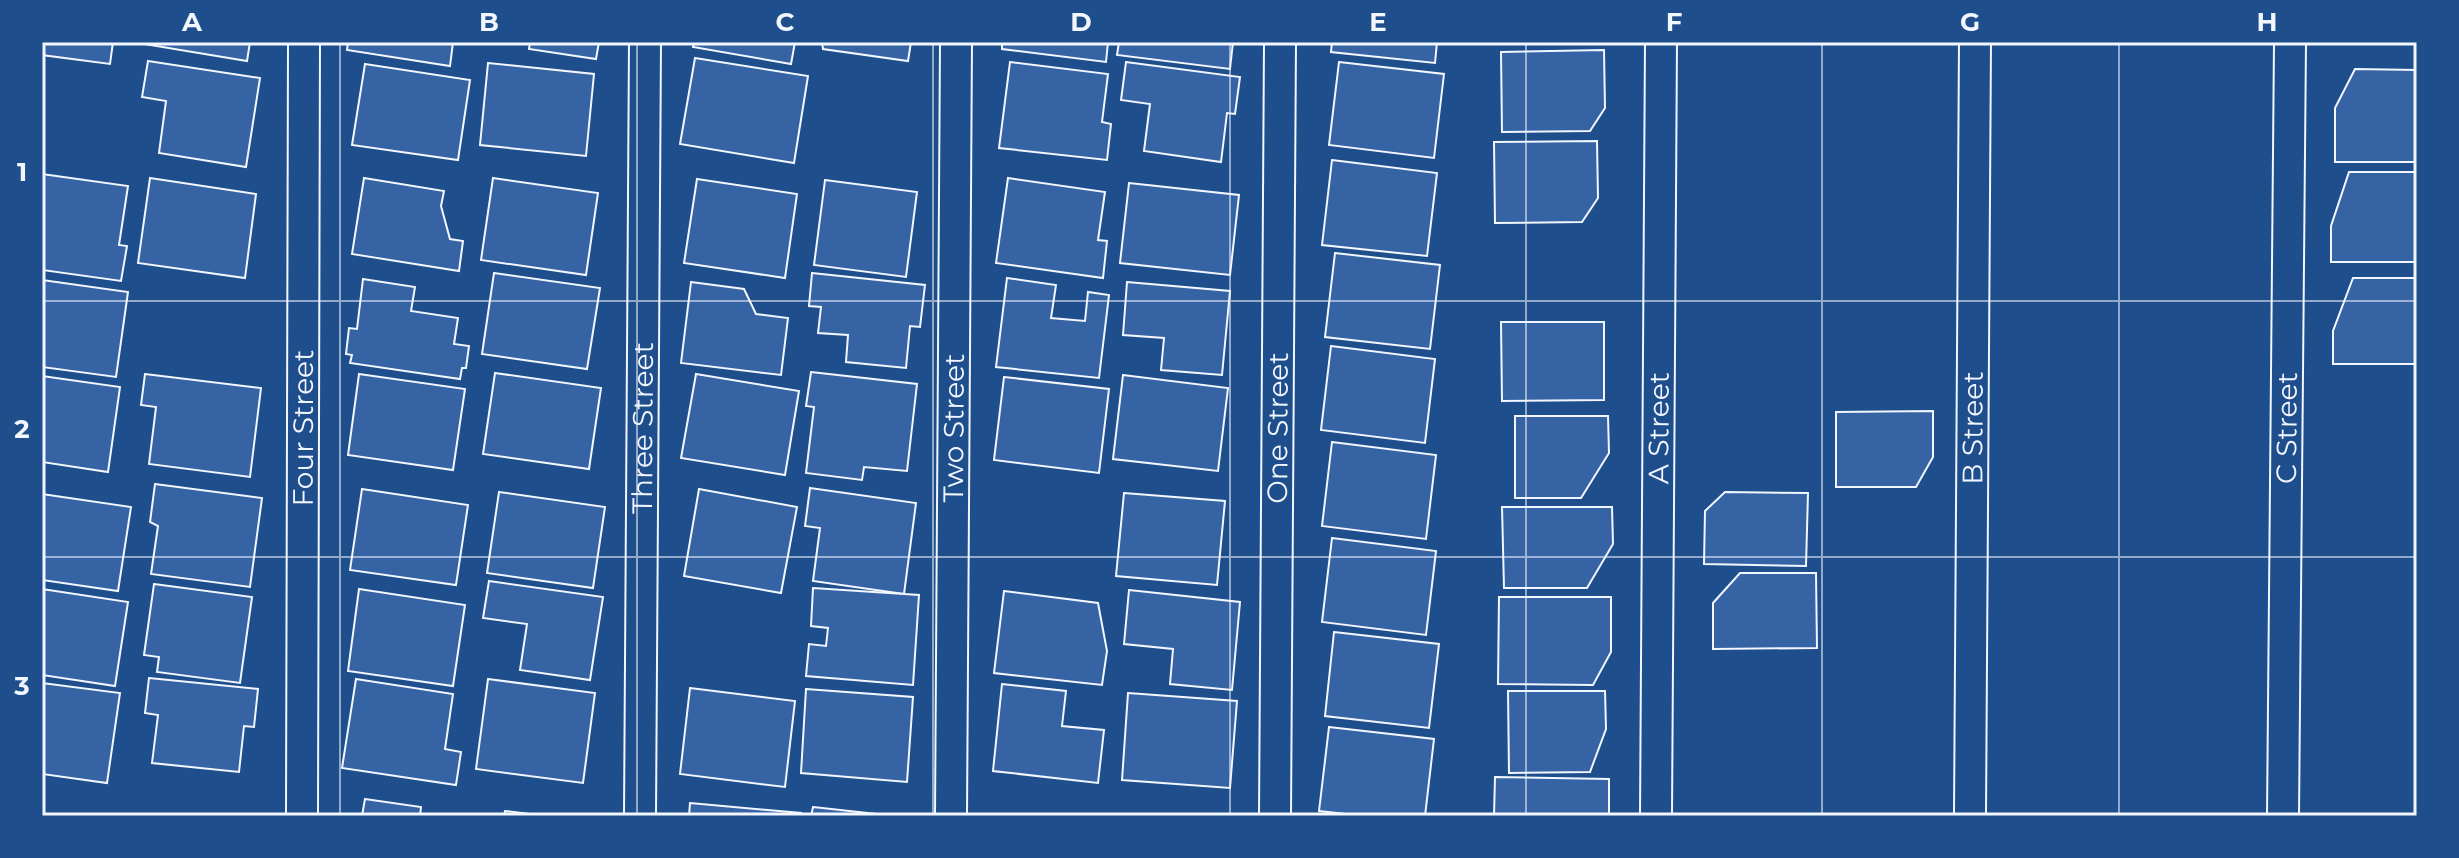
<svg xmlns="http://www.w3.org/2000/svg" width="2459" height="858" font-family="Montserrat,sans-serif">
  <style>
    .building { fill: #3563a3; stroke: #f2f6ff; stroke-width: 2 }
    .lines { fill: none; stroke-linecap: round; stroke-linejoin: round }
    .lane-casing { stroke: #f2f6ff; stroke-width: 34 }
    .lane { stroke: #1f4e8c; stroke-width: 30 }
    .grid { fill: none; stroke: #f2f6ff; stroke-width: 2; stroke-opacity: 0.55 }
    .labels { text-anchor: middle; stroke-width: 6; stroke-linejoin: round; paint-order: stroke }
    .street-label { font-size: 28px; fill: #f2f6ff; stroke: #1f4e8c }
    .neatline { fill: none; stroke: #f2f6ff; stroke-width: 3 }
    .grid-label { font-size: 26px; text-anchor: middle; font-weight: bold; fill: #f2f6ff }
  </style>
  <rect width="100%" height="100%" fill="#1f4e8c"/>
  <g class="building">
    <path d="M 42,42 L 113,42 L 110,64 L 42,55 Z"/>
    <path d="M 144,42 L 250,42 L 247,61 L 144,44 Z"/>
    <path d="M 348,42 L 453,42 L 450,66 L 347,50 Z"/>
    <path d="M 530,42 L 599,42 L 596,59 L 529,49 Z"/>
    <path d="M 694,42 L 795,42 L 791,64 L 693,47 Z"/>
    <path d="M 822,42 L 911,42 L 908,61 L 823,49 Z"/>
    <path d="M 1002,42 L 1108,42 L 1106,62 L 1002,49 Z"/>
    <path d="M 1119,42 L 1233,42 L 1230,69 L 1117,55 Z"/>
    <path d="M 1332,42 L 1437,42 L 1435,63 L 1331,52 Z"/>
    <path d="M 1604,50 L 1605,108 L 1590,131 L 1502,132 L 1501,52 Z"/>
    <path d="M 695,58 L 808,76 L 794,163 L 680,144 Z"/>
    <path d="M 148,61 L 260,78 L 246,167 L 159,153 L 166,101 L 142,97 Z"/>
    <path d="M 1010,62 L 1108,74 L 1102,122 L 1111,124 L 1107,160 L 999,148 Z"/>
    <path d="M 1126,62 L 1240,77 L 1235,114 L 1227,113 L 1221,162 L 1144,151 L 1150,104 L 1121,100 Z"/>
    <path d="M 1339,62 L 1444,74 L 1434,158 L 1329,145 Z"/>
    <path d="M 488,63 L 594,74 L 586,156 L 480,145 Z"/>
    <path d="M 365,64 L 470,80 L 458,160 L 352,145 Z"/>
    <path d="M 2355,69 L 2417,70 L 2417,162 L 2335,162 L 2335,108 Z"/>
    <path d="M 1597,141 L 1598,198 L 1582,222 L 1495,223 L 1494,142 Z"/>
    <path d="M 1332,160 L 1437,173 L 1427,256 L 1322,245 Z"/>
    <path d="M 2349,172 L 2417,172 L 2417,262 L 2331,262 L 2331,226 Z"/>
    <path d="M 42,174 L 128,186 L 119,245 L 127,246 L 121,281 L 42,270 Z"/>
    <path d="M 150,178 L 256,194 L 245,278 L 138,263 Z"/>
    <path d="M 364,178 L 444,191 L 441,206 L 450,239 L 463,241 L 459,271 L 352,254 Z"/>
    <path d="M 493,178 L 598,193 L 586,275 L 481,260 Z"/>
    <path d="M 1008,178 L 1105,192 L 1098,240 L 1107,241 L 1103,278 L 996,263 Z"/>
    <path d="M 697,179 L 797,194 L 785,278 L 684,263 Z"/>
    <path d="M 825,180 L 917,192 L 906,277 L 814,265 Z"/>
    <path d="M 1129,183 L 1239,195 L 1230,275 L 1120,263 Z"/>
    <path d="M 1335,253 L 1440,265 L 1430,349 L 1325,337 Z"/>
    <path d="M 494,273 L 600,288 L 587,369 L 482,354 Z"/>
    <path d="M 812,273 L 925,285 L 920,327 L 910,326 L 906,368 L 846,362 L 848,335 L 818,333 L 821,307 L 809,306 Z"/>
    <path d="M 1007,278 L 1056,285 L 1051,318 L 1085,321 L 1088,292 L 1109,295 L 1099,378 L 996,367 Z"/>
    <path d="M 2353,278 L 2417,278 L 2417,364 L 2333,364 L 2333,331 Z"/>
    <path d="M 363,279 L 415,287 L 411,311 L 458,318 L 454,344 L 469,346 L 466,368 L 462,368 L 460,379 L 350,363 L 352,355 L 346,354 L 349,328 L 357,329 Z"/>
    <path d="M 42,280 L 128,292 L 116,377 L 42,367 Z"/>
    <path d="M 691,282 L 744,289 L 756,314 L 788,318 L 781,375 L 681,363 Z"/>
    <path d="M 1127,282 L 1230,291 L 1222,375 L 1161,370 L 1164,338 L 1123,335 Z"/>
    <path d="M 1501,322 L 1604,322 L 1604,400 L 1502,401 Z"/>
    <path d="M 1331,346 L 1435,359 L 1425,443 L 1321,430 Z"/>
    <path d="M 811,372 L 917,384 L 907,471 L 864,467 L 862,480 L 806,473 L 814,407 L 806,406 Z"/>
    <path d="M 495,373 L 601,388 L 589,469 L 483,454 Z"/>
    <path d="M 145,374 L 261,388 L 250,477 L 149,464 L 156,407 L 141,405 Z"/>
    <path d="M 359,374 L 465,389 L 453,470 L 348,455 Z"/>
    <path d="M 696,374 L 799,391 L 785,475 L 681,458 Z"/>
    <path d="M 1123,375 L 1228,388 L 1218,471 L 1113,459 Z"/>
    <path d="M 42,376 L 120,387 L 108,472 L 42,462 Z"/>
    <path d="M 1004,377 L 1109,389 L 1099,473 L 994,460 Z"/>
    <path d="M 1933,411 L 1933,457 L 1916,487 L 1836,487 L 1836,412 Z"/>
    <path d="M 1515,416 L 1608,416 L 1609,453 L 1581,498 L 1515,498 Z"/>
    <path d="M 1332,442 L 1436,455 L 1426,539 L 1322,526 Z"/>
    <path d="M 155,484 L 262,498 L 250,587 L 151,574 L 158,526 L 150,522 Z"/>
    <path d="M 810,488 L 916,503 L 904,594 L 813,581 L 820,528 L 805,526 Z"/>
    <path d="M 362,489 L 468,505 L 456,585 L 350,570 Z"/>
    <path d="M 699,489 L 797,507 L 781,593 L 684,576 Z"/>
    <path d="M 499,492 L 605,507 L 593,588 L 487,573 Z"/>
    <path d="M 1725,492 L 1808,493 L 1806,566 L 1704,564 L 1705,511 Z"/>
    <path d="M 1124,493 L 1225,501 L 1217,585 L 1116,576 Z"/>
    <path d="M 42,494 L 131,507 L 118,591 L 42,580 Z"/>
    <path d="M 1502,507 L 1612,507 L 1613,544 L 1587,588 L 1504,588 Z"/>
    <path d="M 1332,538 L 1436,551 L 1426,635 L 1322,622 Z"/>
    <path d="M 1740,573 L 1816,573 L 1817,648 L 1713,649 L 1713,603 Z"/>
    <path d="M 489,581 L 603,597 L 590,680 L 520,670 L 527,624 L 483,618 Z"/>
    <path d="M 154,584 L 252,597 L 240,683 L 157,672 L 159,657 L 144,655 Z"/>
    <path d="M 813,588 L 919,595 L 913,685 L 806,676 L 809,644 L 826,646 L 828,628 L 811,626 Z"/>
    <path d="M 42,589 L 128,602 L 115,686 L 42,675 Z"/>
    <path d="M 359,589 L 465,605 L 453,686 L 348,671 Z"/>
    <path d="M 1129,590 L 1240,602 L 1232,690 L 1170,684 L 1173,649 L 1124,644 Z"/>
    <path d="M 1004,591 L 1098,603 L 1107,651 L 1102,685 L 994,673 Z"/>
    <path d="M 1499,597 L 1611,597 L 1611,652 L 1593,685 L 1498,684 Z"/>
    <path d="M 1334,632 L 1439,644 L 1429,728 L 1325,716 Z"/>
    <path d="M 149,678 L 258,689 L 254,727 L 244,726 L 239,772 L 152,763 L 158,715 L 145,713 Z"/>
    <path d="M 356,679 L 453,694 L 445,749 L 461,752 L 456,785 L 342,768 Z"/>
    <path d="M 488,679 L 595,693 L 583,783 L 476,769 Z"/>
    <path d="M 42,683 L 120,693 L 107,783 L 42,774 Z"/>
    <path d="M 1002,684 L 1066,691 L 1062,726 L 1104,730 L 1098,783 L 993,771 Z"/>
    <path d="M 690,688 L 795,701 L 785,787 L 680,774 Z"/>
    <path d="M 806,689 L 913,697 L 907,782 L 801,773 Z"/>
    <path d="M 1508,691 L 1605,691 L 1606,729 L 1590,772 L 1509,773 Z"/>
    <path d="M 1128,693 L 1237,701 L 1230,788 L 1122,780 Z"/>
    <path d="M 1329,727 L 1434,739 L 1425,816 L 1364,816 L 1319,811 Z"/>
    <path d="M 1495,777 L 1609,779 L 1609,816 L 1494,816 Z"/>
    <path d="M 365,799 L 421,807 L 420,816 L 362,816 Z"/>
    <path d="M 690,803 L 801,813 L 801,816 L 689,816 Z"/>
    <path d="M 813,807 L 895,816 L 811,816 Z"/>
    <path d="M 505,811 L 546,816 L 504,816 Z"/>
  </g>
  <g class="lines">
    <defs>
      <g id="lane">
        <path id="s1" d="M 302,816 L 304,42"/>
        <path id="s2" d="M 640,816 L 645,42"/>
        <path id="s3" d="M 951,816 L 956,42"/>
        <path id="s4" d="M 1275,816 L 1280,42"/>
        <path id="s5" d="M 1656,816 L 1661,42"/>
        <path id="s6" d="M 1970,816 L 1975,42"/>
        <path id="s7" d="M 2283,816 L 2290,42"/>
      </g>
    </defs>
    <use href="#lane" class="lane-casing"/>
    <use href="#lane" class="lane"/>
  </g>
  <path class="grid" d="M 340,42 L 340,816M 637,42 L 637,816M 933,42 L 933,816M 1230,42 L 1230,816M 1526,42 L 1526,816M 1822,42 L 1822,816M 2119,42 L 2119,816M 42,301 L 2417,301M 42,557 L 2417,557"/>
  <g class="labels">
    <g class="street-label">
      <text dy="10" stroke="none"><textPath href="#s1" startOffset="388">Four Street</textPath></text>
      <text dy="10" stroke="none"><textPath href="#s2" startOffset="388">Three Street</textPath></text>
      <text dy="10" stroke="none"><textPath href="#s3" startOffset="388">Two Street</textPath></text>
      <text dy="10" stroke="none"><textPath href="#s4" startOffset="388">One Street</textPath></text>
      <text dy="10" stroke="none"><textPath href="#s5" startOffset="388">A Street</textPath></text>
      <text dy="10" stroke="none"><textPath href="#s6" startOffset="388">B Street</textPath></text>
      <text dy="10" stroke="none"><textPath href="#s7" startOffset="388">C Street</textPath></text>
    </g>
  </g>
  <rect width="2459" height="858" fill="none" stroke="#1f4e8c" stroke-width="88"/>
  <rect x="44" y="44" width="2371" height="770" class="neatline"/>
  <g class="grid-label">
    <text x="192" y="31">A</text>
    <text x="489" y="31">B</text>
    <text x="785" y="31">C</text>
    <text x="1081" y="31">D</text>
    <text x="1378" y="31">E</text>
    <text x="1674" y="31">F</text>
    <text x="1970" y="31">G</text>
    <text x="2267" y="31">H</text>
    <text x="22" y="181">1</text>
    <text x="22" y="438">2</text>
    <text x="22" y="695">3</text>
  </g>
</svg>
